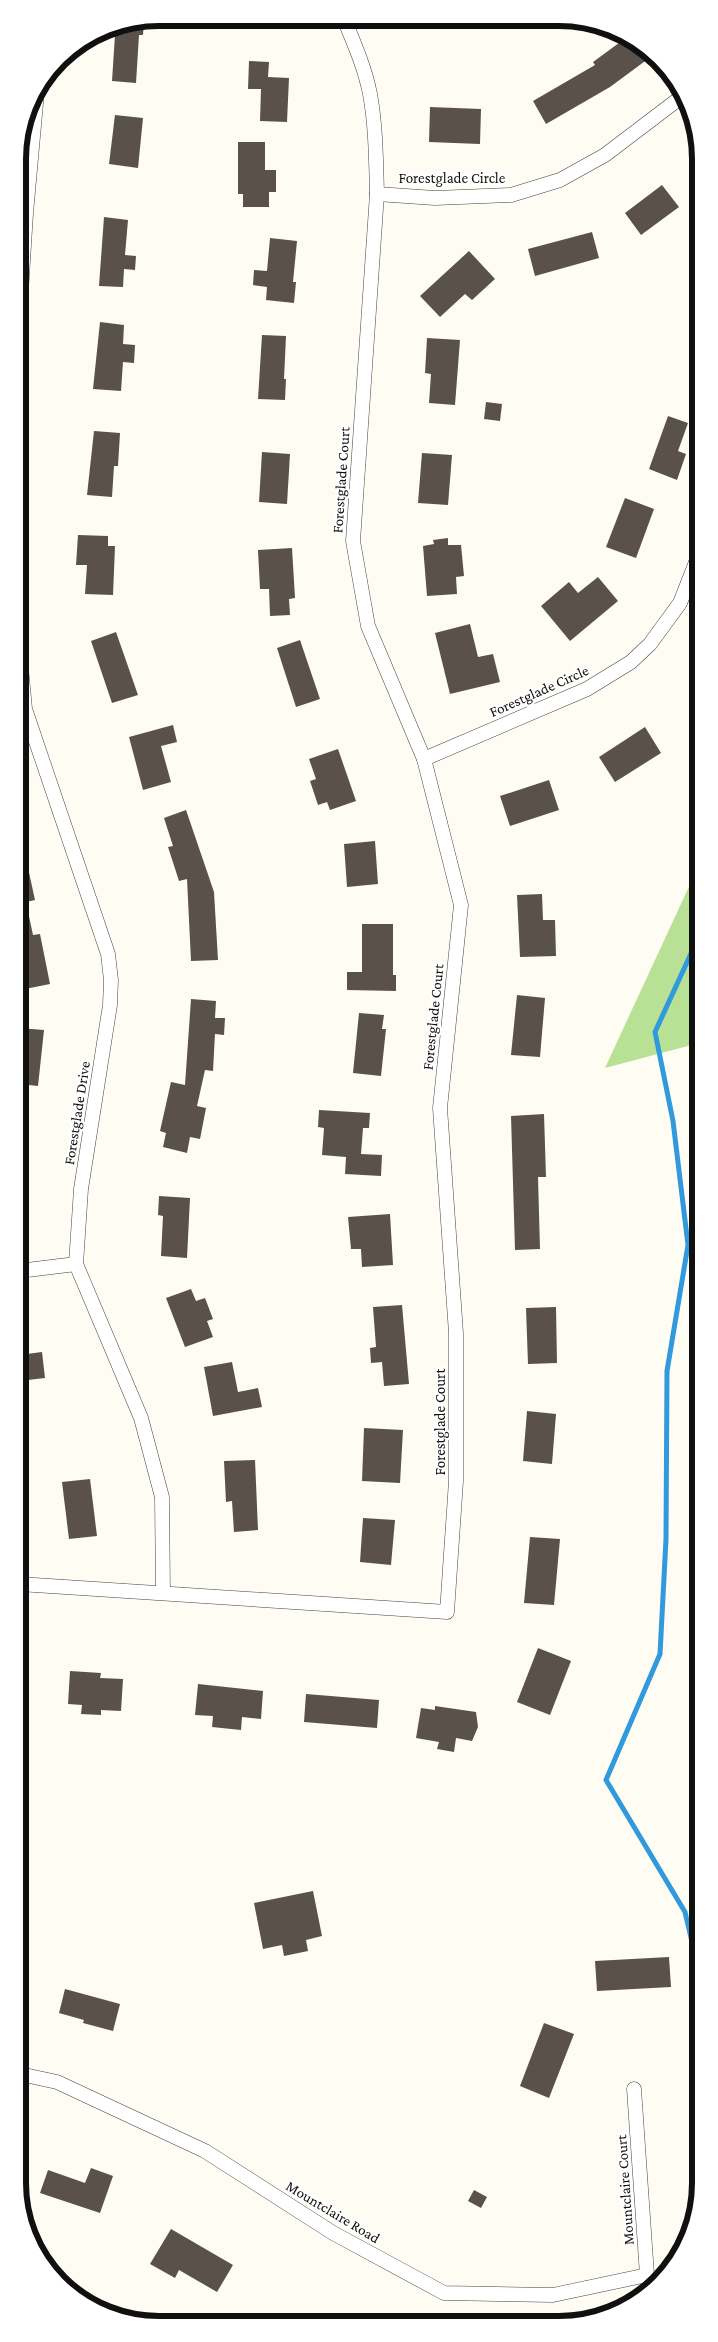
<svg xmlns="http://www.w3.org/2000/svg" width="718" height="2342" font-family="'Crimson Pro',serif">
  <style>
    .forest { fill: #b8e195 }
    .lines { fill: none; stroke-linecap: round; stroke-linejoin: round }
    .stream { stroke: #309adc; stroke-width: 5 }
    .building { fill: #5a514b }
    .minor-casing { stroke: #434343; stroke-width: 15 }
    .minor { stroke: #fff; stroke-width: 14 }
    .labels { text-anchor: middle; stroke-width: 5; stroke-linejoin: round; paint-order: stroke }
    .street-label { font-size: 15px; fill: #101010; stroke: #fff }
    .rim { fill: none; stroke: #101010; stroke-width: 6 }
  </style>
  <rect width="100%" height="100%" fill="#fffcf3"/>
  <path class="forest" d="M 699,865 L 699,1043 L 605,1068 Z"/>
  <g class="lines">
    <path class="stream" d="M 699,936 L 655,1032 L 673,1121 L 688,1245 L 667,1371 L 666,1539 L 660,1654 L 606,1780 L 685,1912 L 700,1976"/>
  </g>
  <g class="building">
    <path d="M 144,21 L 143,35 L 139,35 L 136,83 L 112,81 L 115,35 L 104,35 L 104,29 Z"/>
    <path d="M 623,40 L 652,56 L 610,87 L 546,124 L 533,101 L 595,65 L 593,62 Z"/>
    <path d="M 249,61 L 269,62 L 268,77 L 289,78 L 287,122 L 260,121 L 261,89 L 248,89 Z"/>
    <path d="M 430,107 L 481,109 L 480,144 L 429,142 Z"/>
    <path d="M 115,115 L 143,118 L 138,168 L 109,164 Z"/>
    <path d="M 238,142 L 265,142 L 265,170 L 276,170 L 276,192 L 269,192 L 269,207 L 243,207 L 243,194 L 238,194 Z"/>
    <path d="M 662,185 L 679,207 L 641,235 L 625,213 Z"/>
    <path d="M 104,217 L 128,220 L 125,255 L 136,256 L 135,270 L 124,269 L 123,287 L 99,286 Z"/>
    <path d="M 592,232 L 599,258 L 535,276 L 528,249 Z"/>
    <path d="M 270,238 L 297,241 L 293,282 L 296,282 L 294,303 L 266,300 L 267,287 L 253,285 L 254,270 L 267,271 Z"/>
    <path d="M 469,251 L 495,279 L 472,300 L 465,294 L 440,317 L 420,296 Z"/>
    <path d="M 100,322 L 124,325 L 123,344 L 135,345 L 134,363 L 123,362 L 121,391 L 93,389 Z"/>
    <path d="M 262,335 L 286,336 L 284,379 L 286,379 L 285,400 L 258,399 Z"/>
    <path d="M 427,338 L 460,340 L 455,405 L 429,403 L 431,374 L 425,373 Z"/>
    <path d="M 486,402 L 502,404 L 500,421 L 484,419 Z"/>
    <path d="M 668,416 L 688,423 L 678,451 L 686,454 L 677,480 L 649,469 Z"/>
    <path d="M 94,431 L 120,433 L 118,466 L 114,466 L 112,497 L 87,495 Z"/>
    <path d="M 262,452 L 290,454 L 287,504 L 259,502 Z"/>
    <path d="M 422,453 L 452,455 L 448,505 L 418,503 Z"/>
    <path d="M 625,498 L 654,509 L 636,558 L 606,547 Z"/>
    <path d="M 78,535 L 108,536 L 108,546 L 115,546 L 113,595 L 85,594 L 87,565 L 76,565 Z"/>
    <path d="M 448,538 L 448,545 L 461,545 L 464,576 L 456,577 L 457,594 L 427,596 L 423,546 L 434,544 L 433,540 Z"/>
    <path d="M 292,548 L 295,598 L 289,599 L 290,615 L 270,616 L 269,589 L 260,589 L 258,550 Z"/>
    <path d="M 598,577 L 618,601 L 570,641 L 541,606 L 569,582 L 578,593 Z"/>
    <path d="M 470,624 L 478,657 L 493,654 L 500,682 L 450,694 L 435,633 Z"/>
    <path d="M 116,632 L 138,695 L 112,703 L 91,641 Z"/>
    <path d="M 300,640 L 320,699 L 296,707 L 277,648 Z"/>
    <path d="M 173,725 L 177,742 L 161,746 L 171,782 L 143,790 L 129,737 Z"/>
    <path d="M 645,727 L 661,753 L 615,782 L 599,757 Z"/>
    <path d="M 338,749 L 356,801 L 330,810 L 327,802 L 318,805 L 310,781 L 316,779 L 309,759 Z"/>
    <path d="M 549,780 L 559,810 L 510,826 L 500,796 Z"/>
    <path d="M 186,810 L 214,892 L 218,960 L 191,961 L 187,879 L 179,881 L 168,847 L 173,846 L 164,818 Z"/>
    <path d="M 375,841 L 378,884 L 347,887 L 344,844 Z"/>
    <path d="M 19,854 L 25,854 L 35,900 L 26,902 L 33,935 L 40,934 L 50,984 L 20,990 Z"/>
    <path d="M 542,894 L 543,920 L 555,920 L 556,956 L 520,957 L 517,895 Z"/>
    <path d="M 362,924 L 393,924 L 393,975 L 396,975 L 396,991 L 347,990 L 347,972 L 362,972 Z"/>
    <path d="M 517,995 L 545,998 L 540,1057 L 511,1055 Z"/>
    <path d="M 191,999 L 216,1001 L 215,1018 L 225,1018 L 224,1035 L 215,1034 L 213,1071 L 205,1070 L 197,1106 L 206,1108 L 200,1139 L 190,1137 L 187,1153 L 163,1147 L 166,1133 L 160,1131 L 171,1082 L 185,1085 Z"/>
    <path d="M 359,1013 L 384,1015 L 382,1029 L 386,1029 L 381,1076 L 353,1073 Z"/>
    <path d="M 19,1028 L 44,1030 L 38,1086 L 19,1084 Z"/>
    <path d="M 319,1110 L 370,1113 L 369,1128 L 363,1128 L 361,1154 L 382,1155 L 381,1176 L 345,1174 L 346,1157 L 322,1155 L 324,1128 L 318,1127 Z"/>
    <path d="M 544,1114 L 546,1177 L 538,1177 L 540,1249 L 515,1250 L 511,1116 Z"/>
    <path d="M 159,1196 L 190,1198 L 187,1258 L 161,1256 L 163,1216 L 158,1215 Z"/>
    <path d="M 390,1214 L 393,1265 L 362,1267 L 361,1249 L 351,1249 L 348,1217 Z"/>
    <path d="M 191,1289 L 196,1301 L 205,1298 L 213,1319 L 207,1321 L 213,1337 L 185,1347 L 166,1298 Z"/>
    <path d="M 402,1305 L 409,1384 L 384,1386 L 382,1362 L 371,1363 L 370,1348 L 376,1347 L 373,1307 Z"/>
    <path d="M 556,1307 L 557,1363 L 528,1364 L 526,1308 Z"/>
    <path d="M 42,1352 L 45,1378 L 19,1381 L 19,1355 Z"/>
    <path d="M 232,1362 L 238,1392 L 258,1388 L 262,1407 L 213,1416 L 204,1367 Z"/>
    <path d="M 527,1411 L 556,1414 L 552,1464 L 523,1461 Z"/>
    <path d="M 364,1428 L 403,1430 L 400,1483 L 362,1481 Z"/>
    <path d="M 255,1460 L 258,1530 L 234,1532 L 232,1501 L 226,1502 L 224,1461 Z"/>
    <path d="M 90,1479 L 97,1536 L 69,1539 L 62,1482 Z"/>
    <path d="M 363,1518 L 395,1520 L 391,1565 L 360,1562 Z"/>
    <path d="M 530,1537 L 560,1539 L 554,1605 L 524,1603 Z"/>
    <path d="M 538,1648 L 571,1661 L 550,1715 L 517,1702 Z"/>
    <path d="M 70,1671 L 101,1673 L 100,1678 L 123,1679 L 121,1711 L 101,1710 L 101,1715 L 81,1714 L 82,1705 L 68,1704 Z"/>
    <path d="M 198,1684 L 263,1691 L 261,1719 L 242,1717 L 241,1730 L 212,1727 L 213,1716 L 195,1715 Z"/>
    <path d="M 306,1694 L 379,1700 L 377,1728 L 304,1722 Z"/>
    <path d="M 435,1706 L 476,1712 L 478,1727 L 472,1741 L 456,1738 L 454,1752 L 437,1749 L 439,1742 L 416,1738 L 421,1708 L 435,1710 Z"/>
    <path d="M 313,1891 L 322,1936 L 306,1940 L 308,1951 L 284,1956 L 282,1945 L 263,1949 L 254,1903 Z"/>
    <path d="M 669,1957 L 671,1987 L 597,1991 L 595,1961 Z"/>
    <path d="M 65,1989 L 120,2004 L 113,2031 L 83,2023 L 84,2020 L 59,2013 Z"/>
    <path d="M 544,2023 L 574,2034 L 549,2098 L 520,2086 Z"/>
    <path d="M 91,2168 L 113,2176 L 100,2213 L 40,2193 L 48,2170 L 85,2183 Z"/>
    <path d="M 474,2190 L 487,2197 L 481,2208 L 468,2201 Z"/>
    <path d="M 171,2229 L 233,2265 L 217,2292 L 179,2270 L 175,2278 L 150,2264 Z"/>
  </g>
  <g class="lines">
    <defs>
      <g id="minor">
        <path d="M 377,194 L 435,198 L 511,195 L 560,180 L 605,155 L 680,98"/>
        <path d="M 18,340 L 26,213 L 37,92"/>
        <path d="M 18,636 L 25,709 L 108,954 L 111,980 L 110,1005 L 81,1189 L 76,1264 L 141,1418 L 162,1497 L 163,1593"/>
        <path d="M 424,759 L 587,689 L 631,662 L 650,644 L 680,603 L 698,557"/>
        <path d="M 19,1271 L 76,1264"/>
        <path d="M 19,1584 L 447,1612 L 456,1481 L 456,1333 L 440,1108 L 461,905 L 424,759 L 368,626 L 353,541 L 377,194 C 376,161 376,127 370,94 C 365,68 354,43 344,19"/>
        <path d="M 20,2074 L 57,2082 L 205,2151 L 333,2233 L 444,2293 L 553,2295 L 647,2275"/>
        <path d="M 634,2089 L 647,2275 L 650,2289"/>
      </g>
    </defs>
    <use href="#minor" class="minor-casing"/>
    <use href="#minor" class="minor"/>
  </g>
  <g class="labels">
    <g class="street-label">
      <text x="452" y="183">Forestglade Circle</text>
      <text transform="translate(341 480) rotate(-86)" y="5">Forestglade Court</text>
      <text transform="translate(539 691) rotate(-24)" y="5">Forestglade Circle</text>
      <text transform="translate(433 1017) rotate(-84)" y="5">Forestglade Court</text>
      <text transform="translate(77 1113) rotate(-81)" y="5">Forestglade Drive</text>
      <text transform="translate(440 1422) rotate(-90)" y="5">Forestglade Court</text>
      <text transform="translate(625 2190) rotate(-94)" y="5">Mountclaire Court</text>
      <text transform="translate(333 2212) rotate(31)" y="5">Mountclaire Road</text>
    </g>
  </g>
  <path d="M0 0H718V2342H0ZM159 26H559A133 133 0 0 1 692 159V2183A133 133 0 0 1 559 2316H159A133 133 0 0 1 26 2183V159A133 133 0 0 1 159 26Z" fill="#fff" fill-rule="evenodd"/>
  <path class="rim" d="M159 26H559A133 133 0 0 1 692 159V2183A133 133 0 0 1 559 2316H159A133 133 0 0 1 26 2183V159A133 133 0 0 1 159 26Z"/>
</svg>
